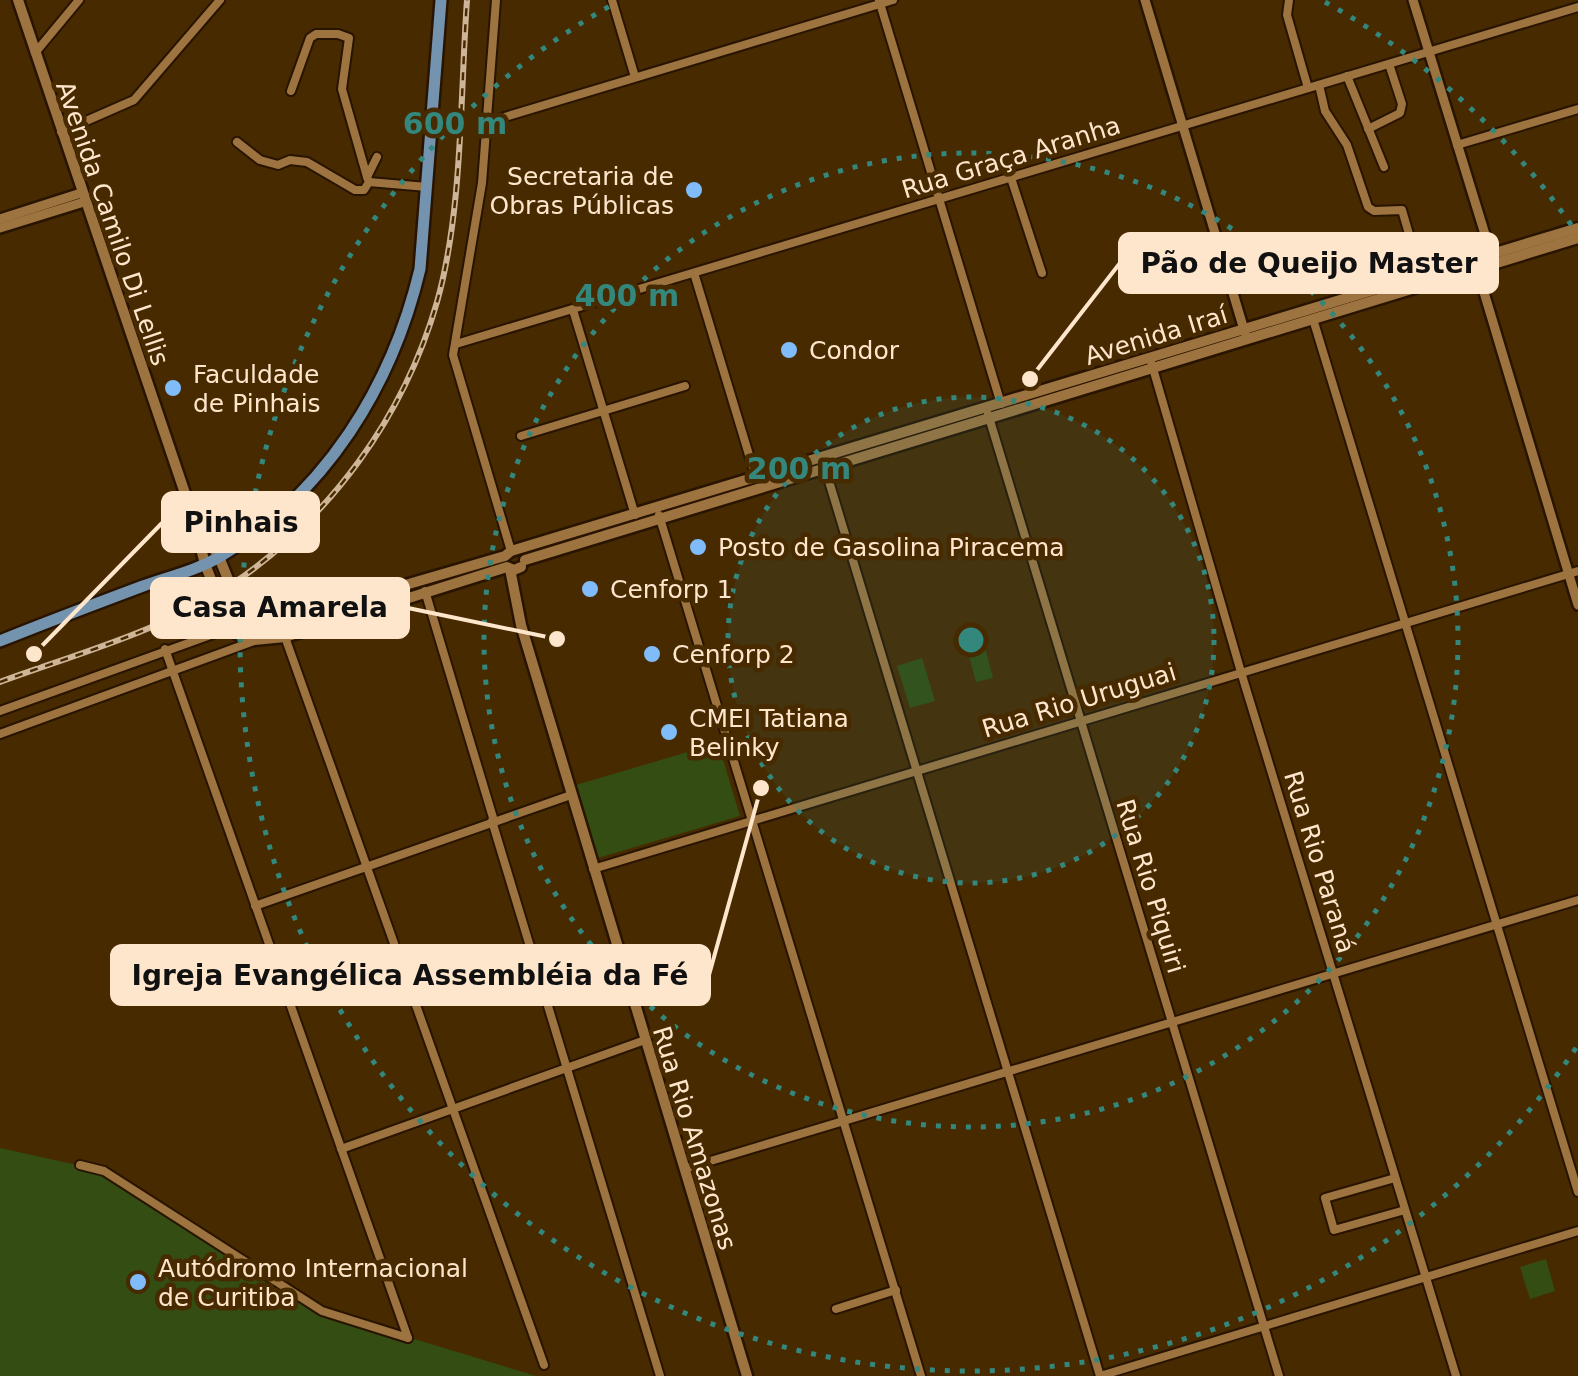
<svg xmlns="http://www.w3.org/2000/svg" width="1578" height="1376" font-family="'DejaVu Sans',sans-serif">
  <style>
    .green { fill: #334d12 }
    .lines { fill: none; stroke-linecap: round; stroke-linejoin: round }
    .minor-casing { stroke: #281400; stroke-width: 12 }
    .tertiary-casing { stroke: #281400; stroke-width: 14 }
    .secondary-casing { stroke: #281400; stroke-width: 15 }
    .primary-casing { stroke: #281400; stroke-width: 16 }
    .minor { stroke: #9d733f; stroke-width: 8 }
    .tertiary { stroke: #9d733f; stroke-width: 9 }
    .secondary { stroke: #9d733f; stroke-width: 10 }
    .primary { stroke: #7493ae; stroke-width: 11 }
    .rail-casing { stroke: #ceb597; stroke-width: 6 }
    .rail { stroke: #472a00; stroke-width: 2.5; stroke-dasharray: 8; stroke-linecap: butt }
    .ring { fill: none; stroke: #33877c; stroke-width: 5; stroke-dasharray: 5 10 }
    .poi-dot { fill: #81bcfa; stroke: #472a00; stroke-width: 4 }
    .labels { text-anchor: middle; stroke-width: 9; stroke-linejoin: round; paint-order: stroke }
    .street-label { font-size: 25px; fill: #fee6cc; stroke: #472a00 }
    .poi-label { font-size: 25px; fill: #fee6cc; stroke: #472a00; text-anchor: start }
    .centre { fill: #33877c; stroke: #472a00; stroke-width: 5 }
    .ring-label { font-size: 30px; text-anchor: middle; font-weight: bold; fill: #33877c; stroke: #472a00; stroke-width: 9; stroke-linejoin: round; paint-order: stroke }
    .leader { fill: none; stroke: #fee6cc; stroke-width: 4 }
    .callout-dot { fill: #fee6cc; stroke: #472a00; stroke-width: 4 }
    .callout { fill: #fee6cc; stroke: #fee6cc; stroke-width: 4 }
    .callout-label { font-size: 28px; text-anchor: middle; font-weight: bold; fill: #111 }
  </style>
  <rect width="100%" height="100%" fill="#472a00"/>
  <g class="green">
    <path d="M 984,643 L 993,678 L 976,682 L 967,648 Z"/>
    <path d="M 922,658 L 935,701 L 910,708 L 897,666 Z"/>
    <path d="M 718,743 L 740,816 L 598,858 L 576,785 Z"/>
    <path d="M 0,1148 L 104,1171 L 322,1311 L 536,1376 L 0,1376 Z"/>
    <path d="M 1546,1259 L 1555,1291 L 1530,1299 L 1520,1267 Z"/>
  </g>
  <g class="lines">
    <defs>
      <g id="minor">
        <path d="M 496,0 L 482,183 L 453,355 L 511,551"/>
        <path d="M 612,0 L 635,77"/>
        <path d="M 879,0 L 1001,404"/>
        <path d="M 1289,0 L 1287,15 L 1308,88"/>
        <path d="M 35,53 L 79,0"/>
        <path d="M 1347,76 L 1384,167"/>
        <path d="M 1319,85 L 1325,111 L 1347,145 L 1368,207 L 1374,211 L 1402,210 L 1421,275"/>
        <path d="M 291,91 L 310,38 L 316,34 L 338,34 L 349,38 L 342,89 L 367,177"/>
        <path d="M 488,122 L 893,0"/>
        <path d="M 1368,129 L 1400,113 L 1402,104 L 1389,64"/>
        <path d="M 61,132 L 134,100 L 220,0"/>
        <path d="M 237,142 L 260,160 L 278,165 L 290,160 L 307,162 L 355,190 L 364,190 L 369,182"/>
        <path d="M 1457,145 L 1578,109"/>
        <path d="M 377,157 L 367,177 L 369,182 L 427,187"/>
        <path d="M 1011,178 L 1042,273"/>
        <path d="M 694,273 L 756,478"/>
        <path d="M 573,310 L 635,515"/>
        <path d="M 1313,319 L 1578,1192"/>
        <path d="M 456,344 L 1578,7"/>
        <path d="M 1150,358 L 1241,672 L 1456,1376"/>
        <path d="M 988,414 L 1279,1376"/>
        <path d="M 521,436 L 685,386"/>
        <path d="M 825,468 L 1100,1376 L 1578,1231"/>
        <path d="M 659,515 L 921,1376"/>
        <path d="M 425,591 L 494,821"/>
        <path d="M 285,637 L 544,1365"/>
        <path d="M 165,649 L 408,1338"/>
        <path d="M 0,711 L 230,628"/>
        <path d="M 0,734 L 254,641"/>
        <path d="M 492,821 L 660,1376"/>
        <path d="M 593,869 L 1578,571"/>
        <path d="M 255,906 L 571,795"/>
        <path d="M 341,1149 L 645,1040"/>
        <path d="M 80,1165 L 104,1171 L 322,1311 L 408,1338"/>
        <path d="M 684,1169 L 1578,900"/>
        <path d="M 1395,1178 L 1325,1198 L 1334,1230 L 1405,1210"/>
        <path d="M 836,1309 L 896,1290"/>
      </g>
      <g id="tertiary">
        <path d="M 1145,0 L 1245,333"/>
        <path d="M 1413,0 L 1492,257"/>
        <path d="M 0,219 L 81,193"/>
        <path d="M 0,228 L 84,202"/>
        <path d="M 1477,269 L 1578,605"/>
      </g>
      <g id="secondary">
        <path d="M 18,0 L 192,514 L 205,564 L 230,628 L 237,634 L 254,640 L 285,637 L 507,567 L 514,570 L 521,567"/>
        <path d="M 192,514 L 219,557 L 243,616 L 256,624 L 271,624 L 505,556 L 511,551 L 1578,228"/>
        <path d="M 525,560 L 1578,238"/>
        <path d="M 510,569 L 521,625 L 747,1376"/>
      </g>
      <path id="primary" d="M 0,641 C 47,622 95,604 143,586 C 168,577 198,570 221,556 C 326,493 392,386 420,269 L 441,0"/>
    </defs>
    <use href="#minor" class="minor-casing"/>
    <use href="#tertiary" class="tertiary-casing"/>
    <use href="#secondary" class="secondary-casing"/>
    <use href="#primary" class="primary-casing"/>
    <use href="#minor" class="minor"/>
    <use href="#tertiary" class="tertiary"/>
    <use href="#secondary" class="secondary"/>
    <use href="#primary" class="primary"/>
    <defs>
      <g id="rail">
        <path d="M 160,635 L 202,620"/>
        <path d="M 0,682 C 76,654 163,631 231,585 C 330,518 404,417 437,302 C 463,210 460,96 467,0"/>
      </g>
    </defs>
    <use href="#rail" class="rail-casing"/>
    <use href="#rail" class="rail"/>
  </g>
  <circle cx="971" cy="640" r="243" fill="#33877c" fill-opacity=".12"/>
  <g class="ring">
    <circle cx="971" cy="640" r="243"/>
    <circle cx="971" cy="640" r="487"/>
    <path d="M1576 1048A730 730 0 1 1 617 2M1325 2A730 730 0 0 1 1576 232"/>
  </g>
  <g class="poi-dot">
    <circle cx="694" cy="190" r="10"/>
    <circle cx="789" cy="350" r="10"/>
    <circle cx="173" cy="388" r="10"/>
    <circle cx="698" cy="547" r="10"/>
    <circle cx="590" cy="589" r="10"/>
    <circle cx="652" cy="654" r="10"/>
    <circle cx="669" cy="732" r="10"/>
    <circle cx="138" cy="1282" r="10"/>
  </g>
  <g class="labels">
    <g class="street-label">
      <text transform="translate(1011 157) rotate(-17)" y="9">Rua Graça Aranha</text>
      <text transform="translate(113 223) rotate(71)" y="9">Avenida Camilo Di Lellis</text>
      <text transform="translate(1156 335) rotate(-17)" y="9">Avenida Iraí</text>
      <text transform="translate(1079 700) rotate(-17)" y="9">Rua Rio Uruguai</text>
      <text transform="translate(1320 862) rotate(73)" y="9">Rua Rio Paraná</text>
      <text transform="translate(1151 886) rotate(73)" y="9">Rua Rio Piquiri</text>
      <text transform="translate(695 1138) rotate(73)" y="9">Rua Rio Amazonas</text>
    </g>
    <g class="poi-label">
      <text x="674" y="185" text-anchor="end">Secretaria de<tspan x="674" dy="29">Obras Públicas</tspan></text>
      <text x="809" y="359">Condor</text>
      <text x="193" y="383">Faculdade<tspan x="193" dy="29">de Pinhais</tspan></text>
      <text x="718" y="556">Posto de Gasolina Piracema</text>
      <text x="610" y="598">Cenforp 1</text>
      <text x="672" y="663">Cenforp 2</text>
      <text x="689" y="727">CMEI Tatiana<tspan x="689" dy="29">Belinky</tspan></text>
      <text x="158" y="1277">Autódromo Internacional<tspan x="158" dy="29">de Curitiba</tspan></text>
    </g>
  </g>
  <circle cx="971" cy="640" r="15" class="centre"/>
  <g class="ring-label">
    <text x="455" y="134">600 m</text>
    <text x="627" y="306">400 m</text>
    <text x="799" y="479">200 m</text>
  </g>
  <path class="leader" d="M1030 379L1120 263M34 654L163 522M557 639L408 608M761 788L709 975"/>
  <g class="callout-dot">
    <circle cx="1030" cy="379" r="10"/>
    <circle cx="34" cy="654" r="10"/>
    <circle cx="557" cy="639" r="10"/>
    <circle cx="761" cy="788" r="10"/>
  </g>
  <g class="callout">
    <rect x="1120" y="234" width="377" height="58" rx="10"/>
    <rect x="163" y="493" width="155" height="58" rx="10"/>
    <rect x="152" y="579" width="256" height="58" rx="10"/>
    <rect x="112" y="946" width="597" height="58" rx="10"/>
  </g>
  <g class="callout-label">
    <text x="1309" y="273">Pão de Queijo Master</text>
    <text x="241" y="532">Pinhais</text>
    <text x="280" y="617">Casa Amarela</text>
    <text x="410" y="985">Igreja Evangélica Assembléia da Fé</text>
  </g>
</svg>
